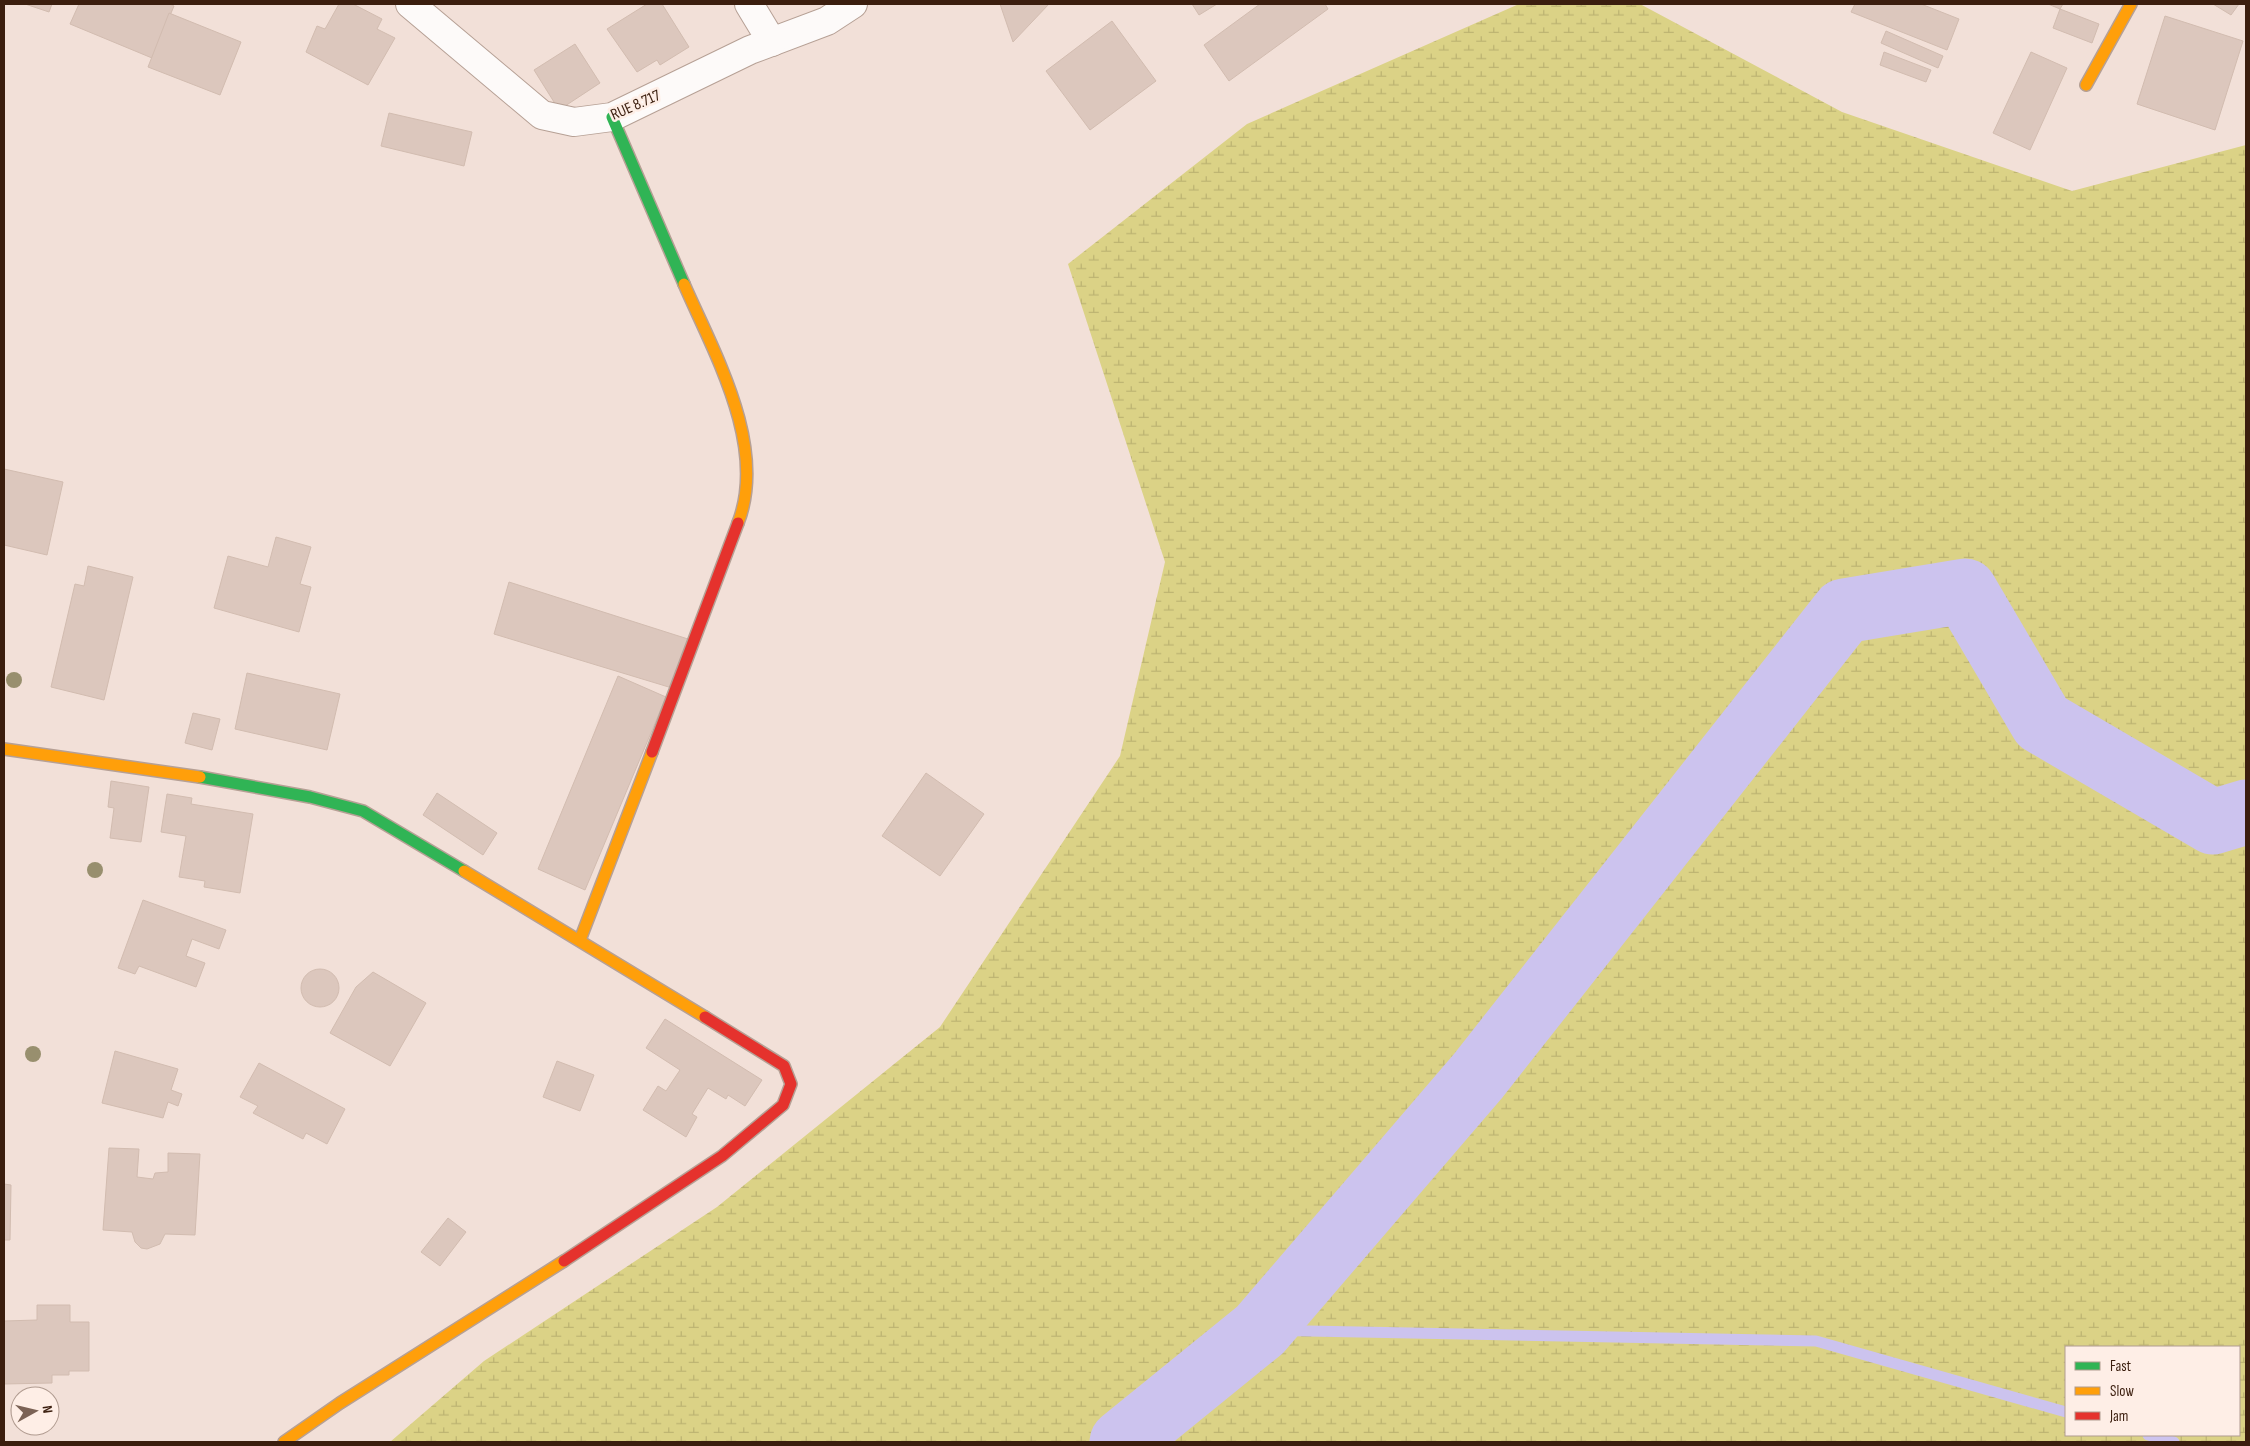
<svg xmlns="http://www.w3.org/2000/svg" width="2250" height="1446" font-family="'Sofia Sans Condensed',sans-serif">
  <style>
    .wetland { fill: url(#wetland-marsh); fill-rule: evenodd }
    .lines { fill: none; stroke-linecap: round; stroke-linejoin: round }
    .stream { stroke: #ccc3ee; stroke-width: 11 }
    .river { stroke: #ccc3ee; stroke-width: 65 }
    .building { fill: #dcc7bd; stroke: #d2bcb0 }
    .street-casing { stroke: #b6a095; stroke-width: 30 }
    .fast-casing { stroke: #b6a095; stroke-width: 14 }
    .slow-casing { stroke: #b6a095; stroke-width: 14 }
    .jam-casing { stroke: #b6a095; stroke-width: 14 }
    .street { stroke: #fdfaf9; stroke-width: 28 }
    .fast { stroke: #30b455; stroke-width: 11 }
    .slow { stroke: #ff9f0a; stroke-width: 11 }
    .jam { stroke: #e5322d; stroke-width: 11 }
    .tree { fill: #988f6e }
    .labels { text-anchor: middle; stroke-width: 5; stroke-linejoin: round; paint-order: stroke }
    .street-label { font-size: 16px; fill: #3b1e0e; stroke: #feeee6 }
  </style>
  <defs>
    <pattern id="wetland-marsh" width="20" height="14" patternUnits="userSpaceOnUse" patternTransform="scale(1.25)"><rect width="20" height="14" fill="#dbd286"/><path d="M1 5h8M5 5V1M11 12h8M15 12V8" fill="none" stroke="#bdb472"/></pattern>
  </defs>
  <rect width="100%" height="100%" fill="#f2e0d8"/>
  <path class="wetland" d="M 1519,4 L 1640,4 L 1842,112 L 2072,191 L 2246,145 L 2246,1442 L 390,1442 L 484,1361 L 717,1207 L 940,1027 L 1120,756 L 1165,562 L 1068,264 L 1247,124 ZM 2066,1347 L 2239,1347 L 2239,1435 L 2066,1435 Z"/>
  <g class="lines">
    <g class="stream">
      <path d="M 1260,1330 L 1816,1341 L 2066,1412"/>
      <path d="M 2148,1435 L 2174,1442"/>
    </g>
    <path class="river" d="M 1122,1442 L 1260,1330 L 1478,1076 L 1844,611 L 1965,591 L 2042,722 L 2213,822 L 2246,812"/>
  </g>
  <g class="building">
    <path d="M 25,4 L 52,4 L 49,12 Z"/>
    <path d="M 79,4 L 170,4 L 174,6 L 152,58 L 70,24 Z"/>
    <path d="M 339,4 L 353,4 L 382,19 L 377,29 L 395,38 L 368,85 L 306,52 L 317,26 L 325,29 Z"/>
    <path d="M 647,4 L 662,4 L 689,47 L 660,65 L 657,60 L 637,72 L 607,29 Z"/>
    <path d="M 1000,4 L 1049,4 L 1013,42 Z"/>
    <path d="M 1192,4 L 1217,4 L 1199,15 Z"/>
    <path d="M 1260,4 L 1325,4 L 1328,9 L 1229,81 L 1204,45 Z"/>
    <path d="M 1855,4 L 1921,4 L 1959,19 L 1947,50 L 1851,12 Z"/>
    <path d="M 2048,4 L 2063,4 L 2060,9 Z"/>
    <path d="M 2213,4 L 2239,4 L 2231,15 Z"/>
    <path d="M 2060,9 L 2099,24 L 2092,43 L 2053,28 Z"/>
    <path d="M 169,13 L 241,42 L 220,95 L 148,67 Z"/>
    <path d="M 2165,16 L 2243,41 L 2215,130 L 2137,104 Z"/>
    <path d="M 1112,21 L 1156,81 L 1090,130 L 1046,71 Z"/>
    <path d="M 1886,31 L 1943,56 L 1938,68 L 1881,43 Z"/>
    <path d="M 575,44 L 600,83 L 559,110 L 534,70 Z"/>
    <path d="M 1884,52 L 1931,70 L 1926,82 L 1880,65 Z"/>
    <path d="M 2031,52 L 2067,68 L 2030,150 L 1993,133 Z"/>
    <path d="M 389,113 L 472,132 L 464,166 L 381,146 Z"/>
    <path d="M 4,469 L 63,482 L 47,555 L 4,545 Z"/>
    <path d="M 276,537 L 311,547 L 300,584 L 311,587 L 299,632 L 214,608 L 228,556 L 268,567 Z"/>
    <path d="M 88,566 L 133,577 L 104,700 L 51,687 L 75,584 L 84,586 Z"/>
    <path d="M 509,582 L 688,639 L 672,688 L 494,634 Z"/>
    <path d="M 247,673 L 340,694 L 327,750 L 235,729 Z"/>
    <path d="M 618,676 L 666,697 L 585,890 L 538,869 Z"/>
    <path d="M 193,713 L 220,719 L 212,750 L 185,743 Z"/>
    <path d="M 926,773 L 984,814 L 940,876 L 882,836 Z"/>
    <path d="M 111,781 L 149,787 L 141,842 L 110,838 L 114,808 L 108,807 Z"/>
    <path d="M 437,793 L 497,833 L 483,855 L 423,815 Z"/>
    <path d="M 167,794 L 192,798 L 191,804 L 253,814 L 240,893 L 204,887 L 205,881 L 179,877 L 186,836 L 161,832 Z"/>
    <path d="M 143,900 L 226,930 L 219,949 L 192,939 L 186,956 L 205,963 L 196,987 L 139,966 L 135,974 L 118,968 Z"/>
    <circle cx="320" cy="988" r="19"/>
    <path d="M 373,972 L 426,1003 L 390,1066 L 330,1033 L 356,987 Z"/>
    <path d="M 665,1019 L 762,1080 L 745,1106 L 728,1095 L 726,1099 L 708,1088 L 692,1114 L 697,1117 L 686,1137 L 643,1110 L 658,1086 L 666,1091 L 680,1070 L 646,1048 Z"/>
    <path d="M 115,1051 L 178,1069 L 171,1090 L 182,1094 L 178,1106 L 168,1102 L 163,1118 L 102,1103 Z"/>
    <path d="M 557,1061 L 594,1075 L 580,1111 L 543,1097 Z"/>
    <path d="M 259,1063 L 345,1109 L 327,1144 L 306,1133 L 303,1139 L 253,1113 L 258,1106 L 240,1097 Z"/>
    <path d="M 109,1148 L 139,1149 L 137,1177 L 153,1179 L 155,1173 L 168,1172 L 168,1153 L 200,1154 L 195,1235 L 165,1234 L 160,1244 L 147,1249 L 141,1248 L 135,1242 L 132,1232 L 103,1230 Z"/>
    <path d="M 4,1184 L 11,1185 L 10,1240 L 4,1240 Z"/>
    <path d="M 448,1218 L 466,1232 L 440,1266 L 421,1252 Z"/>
    <path d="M 37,1305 L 70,1305 L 70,1322 L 89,1322 L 89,1371 L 69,1371 L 69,1375 L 52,1375 L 52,1383 L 4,1384 L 4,1321 L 37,1320 Z"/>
  </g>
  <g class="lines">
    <defs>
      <g id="street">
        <path d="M 410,4 L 542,115 L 574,122 L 612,117 L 750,50 L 827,21 L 853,4"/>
        <path d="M 749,4 L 772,42"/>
      </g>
      <g id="fast">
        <path d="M 612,117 L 684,284"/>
        <path d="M 200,777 L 310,797 L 363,811 L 464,871"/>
      </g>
      <g id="slow">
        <path d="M 2086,85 L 2131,4"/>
        <path d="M 684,284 C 714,353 768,446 738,523"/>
        <path d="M 4,749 L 200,777"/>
        <path d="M 464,871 L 705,1017"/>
        <path d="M 580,940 L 652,752"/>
        <path d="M 284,1442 L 340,1403 L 564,1261"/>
      </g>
      <g id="jam">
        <path d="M 652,752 L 738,523"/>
        <path d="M 564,1261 L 722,1156 L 783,1105 L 791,1084 L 784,1066 L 705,1017"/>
      </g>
    </defs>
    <use href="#street" class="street-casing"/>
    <use href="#fast" class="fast-casing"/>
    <use href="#slow" class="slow-casing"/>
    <use href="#jam" class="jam-casing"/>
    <use href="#street" class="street"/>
    <use href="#fast" class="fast"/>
    <use href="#slow" class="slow"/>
    <use href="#jam" class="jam"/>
  </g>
  <g class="tree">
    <circle cx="14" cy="680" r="8"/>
    <circle cx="95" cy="870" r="8"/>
    <circle cx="33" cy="1054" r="8"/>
  </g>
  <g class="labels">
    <g class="street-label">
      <text transform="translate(635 104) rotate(-24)" y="6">RUE 8.717</text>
    </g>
  </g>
  <rect width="2250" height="1446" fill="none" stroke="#3b1e0e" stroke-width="10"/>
  <rect x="2065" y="1346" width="175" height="90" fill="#feeee6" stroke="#b09b90"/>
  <rect x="2075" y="1362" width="25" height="8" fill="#30b455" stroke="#b09b90"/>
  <text x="2110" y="1371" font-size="15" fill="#3b1e0e">Fast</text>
  <rect x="2075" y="1387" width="25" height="8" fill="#ff9f0a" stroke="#b09b90"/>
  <text x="2110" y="1396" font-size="15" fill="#3b1e0e">Slow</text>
  <rect x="2075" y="1412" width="25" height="8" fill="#e5322d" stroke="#b09b90"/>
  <text x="2110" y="1421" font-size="15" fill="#3b1e0e">Jam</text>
  <g transform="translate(35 1411) rotate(82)"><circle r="24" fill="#feeee6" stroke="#b09b90"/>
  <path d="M0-4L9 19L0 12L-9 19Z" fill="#7b6255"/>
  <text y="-8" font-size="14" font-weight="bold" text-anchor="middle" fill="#3b1e0e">N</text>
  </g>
</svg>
